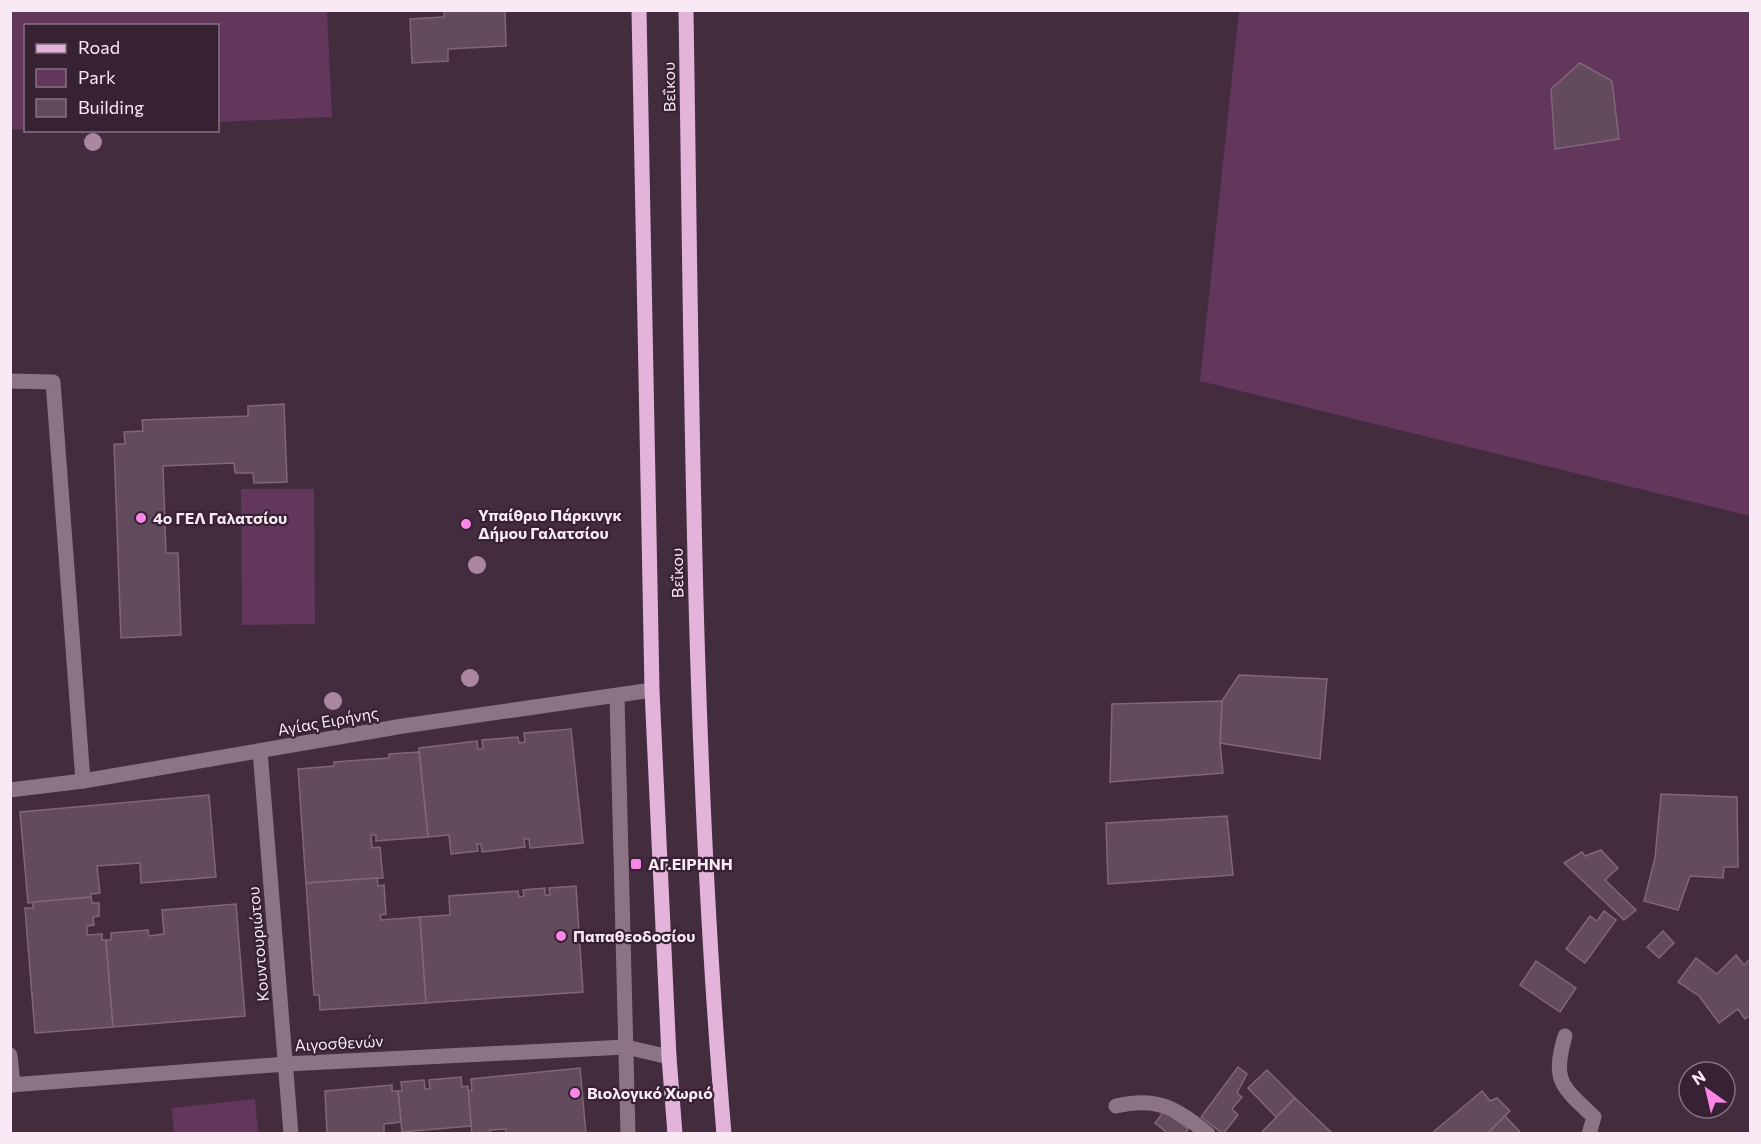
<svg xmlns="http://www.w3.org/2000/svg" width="1761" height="1144" font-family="Commissioner,sans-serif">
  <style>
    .green { fill: #62375b }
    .building { fill: #634b5e; stroke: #7f667a; stroke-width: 1.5 }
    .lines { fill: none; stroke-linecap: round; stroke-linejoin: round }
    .minor { stroke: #8c7487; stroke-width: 15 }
    .major { stroke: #e3b3d9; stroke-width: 15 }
    .tree { fill: #aa86a3 }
    .poi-dot { fill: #fa87e8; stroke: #372234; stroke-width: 2 }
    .labels { text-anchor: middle; stroke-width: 4.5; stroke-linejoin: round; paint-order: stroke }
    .street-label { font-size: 16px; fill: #f8e9f4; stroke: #372234 }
    .poi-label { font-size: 16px; font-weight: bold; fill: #f8e9f4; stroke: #372234; text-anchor: start }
  </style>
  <rect width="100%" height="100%" fill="#422c3e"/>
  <g class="green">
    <path d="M 10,11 L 327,11 L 332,117 L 218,122 L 218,26 L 26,26 L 25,129 L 11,130 Z"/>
    <path d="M 1239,11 L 1750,11 L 1750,516 L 1200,381 Z"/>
    <path d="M 241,489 L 314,489 L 315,624 L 242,625 Z"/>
    <path d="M 255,1099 L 258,1133 L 174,1133 L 172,1108 Z"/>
  </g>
  <g class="building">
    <path d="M 444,10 L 505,10 L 506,46 L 448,49 L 448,61 L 412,63 L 410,19 L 444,17 Z"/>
    <path d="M 1580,63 L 1612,81 L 1619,139 L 1555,149 L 1551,89 Z"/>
    <path d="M 284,404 L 287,482 L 254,483 L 253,473 L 235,473 L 234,463 L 163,466 L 166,553 L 178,553 L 181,635 L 121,638 L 114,444 L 125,444 L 124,432 L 143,431 L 142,420 L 248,416 L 248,406 Z"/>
    <path d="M 1239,675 L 1327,679 L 1320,759 L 1220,743 L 1222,701 Z"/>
    <path d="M 1222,701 L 1220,743 L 1223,773 L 1110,782 L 1112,704 Z"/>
    <path d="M 571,729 L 583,843 L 530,848 L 529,839 L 524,839 L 525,847 L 482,852 L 481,844 L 477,844 L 478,851 L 451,854 L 449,835 L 428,837 L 419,748 L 477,741 L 478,749 L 483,749 L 482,740 L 518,737 L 519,743 L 525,742 L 524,733 Z"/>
    <path d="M 419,752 L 428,837 L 376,841 L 376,835 L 371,835 L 372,848 L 380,847 L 383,878 L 306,883 L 298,769 L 334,766 L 334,762 L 389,758 L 389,754 Z"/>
    <path d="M 1661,794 L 1737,797 L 1738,867 L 1724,867 L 1723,878 L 1690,876 L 1678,910 L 1644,901 L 1655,858 Z"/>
    <path d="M 209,795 L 216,877 L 141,883 L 140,863 L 97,866 L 100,893 L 91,894 L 91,897 L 28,903 L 20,812 Z"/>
    <path d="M 1227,816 L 1233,875 L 1108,884 L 1106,823 Z"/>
    <path d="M 1601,850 L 1618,868 L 1605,880 L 1636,910 L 1624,920 L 1564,863 L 1582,852 L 1585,856 Z"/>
    <path d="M 377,878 L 378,886 L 384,885 L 386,914 L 380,915 L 381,920 L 420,917 L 426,1003 L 320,1010 L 319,995 L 314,995 L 306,883 Z"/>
    <path d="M 576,886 L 583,992 L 426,1003 L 420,917 L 450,915 L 449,896 L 518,891 L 519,897 L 524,896 L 523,890 L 545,888 L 545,895 L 550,895 L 549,888 Z"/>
    <path d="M 91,897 L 92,903 L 99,903 L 99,916 L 93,917 L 94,925 L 87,926 L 87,935 L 102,934 L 102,940 L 106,940 L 113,1027 L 35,1033 L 25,908 L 33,908 L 33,902 Z"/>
    <path d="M 236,904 L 245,1016 L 113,1027 L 106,940 L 111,940 L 111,933 L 148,930 L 149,936 L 164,934 L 162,910 Z"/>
    <path d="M 1604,911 L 1616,920 L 1585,963 L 1566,949 L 1590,916 L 1597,921 Z"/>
    <path d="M 1663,931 L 1674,943 L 1659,958 L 1647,947 Z"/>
    <path d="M 1736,955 L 1744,965 L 1750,959 L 1750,1015 L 1745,1019 L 1738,1009 L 1719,1023 L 1699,996 L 1678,982 L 1696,958 L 1717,974 Z"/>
    <path d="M 1536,961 L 1576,988 L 1560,1012 L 1520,985 Z"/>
    <path d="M 1238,1067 L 1247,1074 L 1237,1093 L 1242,1097 L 1232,1109 L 1238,1115 L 1223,1134 L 1201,1117 Z"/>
    <path d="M 580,1068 L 586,1134 L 506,1134 L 506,1129 L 490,1130 L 491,1134 L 472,1134 L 468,1091 L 472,1090 L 471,1079 Z"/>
    <path d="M 1267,1070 L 1295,1098 L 1276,1117 L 1248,1088 Z"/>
    <path d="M 461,1077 L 462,1087 L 468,1086 L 471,1126 L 402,1132 L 398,1091 L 402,1091 L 401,1082 L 424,1080 L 425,1089 L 430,1089 L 429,1080 Z"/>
    <path d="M 392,1085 L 392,1091 L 398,1091 L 401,1122 L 384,1124 L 384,1134 L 327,1134 L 325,1091 Z"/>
    <path d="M 1482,1091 L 1490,1101 L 1497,1098 L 1510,1111 L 1487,1134 L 1431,1134 Z"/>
    <path d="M 1295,1098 L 1333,1134 L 1260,1134 Z"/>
    <path d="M 1164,1111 L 1188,1129 L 1185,1134 L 1169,1134 L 1155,1123 Z"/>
    <path d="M 1505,1116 L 1520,1132 L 1519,1134 L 1487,1134 Z"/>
  </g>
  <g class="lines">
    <g class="minor">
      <path d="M 10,381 L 53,382 L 83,781"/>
      <path d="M 617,697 L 628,1134"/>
      <path d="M 260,751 L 291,1134"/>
      <path d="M 10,790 L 83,781 L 403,726 L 652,690"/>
      <path d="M 1565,1036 C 1552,1081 1561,1086 1594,1117 L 1589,1134"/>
      <path d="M 10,1055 L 13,1085"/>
      <path d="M 10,1085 L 286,1064 L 626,1047 L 669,1057"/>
      <path d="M 1116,1106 C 1157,1096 1176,1108 1208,1134"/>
    </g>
    <g class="major">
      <path d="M 639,10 L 652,690 L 669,1057 L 675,1134"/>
      <path d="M 686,10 C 692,385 692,760 724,1134"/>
    </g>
  </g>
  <g class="tree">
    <circle cx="93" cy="142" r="9"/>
    <circle cx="477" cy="565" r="9"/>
    <circle cx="470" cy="678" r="9"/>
    <circle cx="333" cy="701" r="9"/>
  </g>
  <g class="poi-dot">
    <circle cx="141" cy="518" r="6"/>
    <circle cx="466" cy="524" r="6"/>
    <rect x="630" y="858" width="12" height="12" rx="3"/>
    <circle cx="561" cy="936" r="6"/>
    <circle cx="575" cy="1093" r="6"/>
  </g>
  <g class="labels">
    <g class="street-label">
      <text transform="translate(669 87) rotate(-91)" y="6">Βεΐκου</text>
      <text transform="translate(677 573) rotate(-91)" y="6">Βεΐκου</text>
      <text transform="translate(328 721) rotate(-10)" y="6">Αγίας Ειρήνης</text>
      <text transform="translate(258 944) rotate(-95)" y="6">Κουντουριώτου</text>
      <text transform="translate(339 1043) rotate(-3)" y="6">Αιγοσθενών</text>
    </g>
    <g class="poi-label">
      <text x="478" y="521">Υπαίθριο Πάρκινγκ<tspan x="478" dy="18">Δήμου Γαλατσίου</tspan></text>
      <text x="153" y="524">4ο ΓΕΛ Γαλατσίου</text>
      <text x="648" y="870">ΑΓ.ΕΙΡΗΝΗ</text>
      <text x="573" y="942">Παπαθεοδοσίου</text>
      <text x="587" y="1099">Βιολογικό Χωριό</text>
    </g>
  </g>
  <rect width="1761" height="1144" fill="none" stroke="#f8e9f4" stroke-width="24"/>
  <rect x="24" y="24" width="195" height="108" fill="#372234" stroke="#847281" stroke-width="1.5"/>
  <rect x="36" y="44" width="30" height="9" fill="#e3b3d9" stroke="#847281" stroke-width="1.5"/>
  <text x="78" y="54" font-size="18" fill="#f8e9f4">Road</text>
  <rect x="36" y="69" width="30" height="18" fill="#62375b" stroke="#847281" stroke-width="1.5"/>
  <text x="78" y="84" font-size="18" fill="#f8e9f4">Park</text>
  <rect x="36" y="99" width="30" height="18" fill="#634b5e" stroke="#847281" stroke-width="1.5"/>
  <text x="78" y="114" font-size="18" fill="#f8e9f4">Building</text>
  <g transform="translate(1707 1090) rotate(326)"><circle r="28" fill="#372234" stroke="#847281" stroke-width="1.5"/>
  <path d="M0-4.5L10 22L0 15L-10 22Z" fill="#fa87e8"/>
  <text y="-9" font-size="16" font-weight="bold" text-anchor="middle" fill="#f8e9f4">N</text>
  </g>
</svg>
